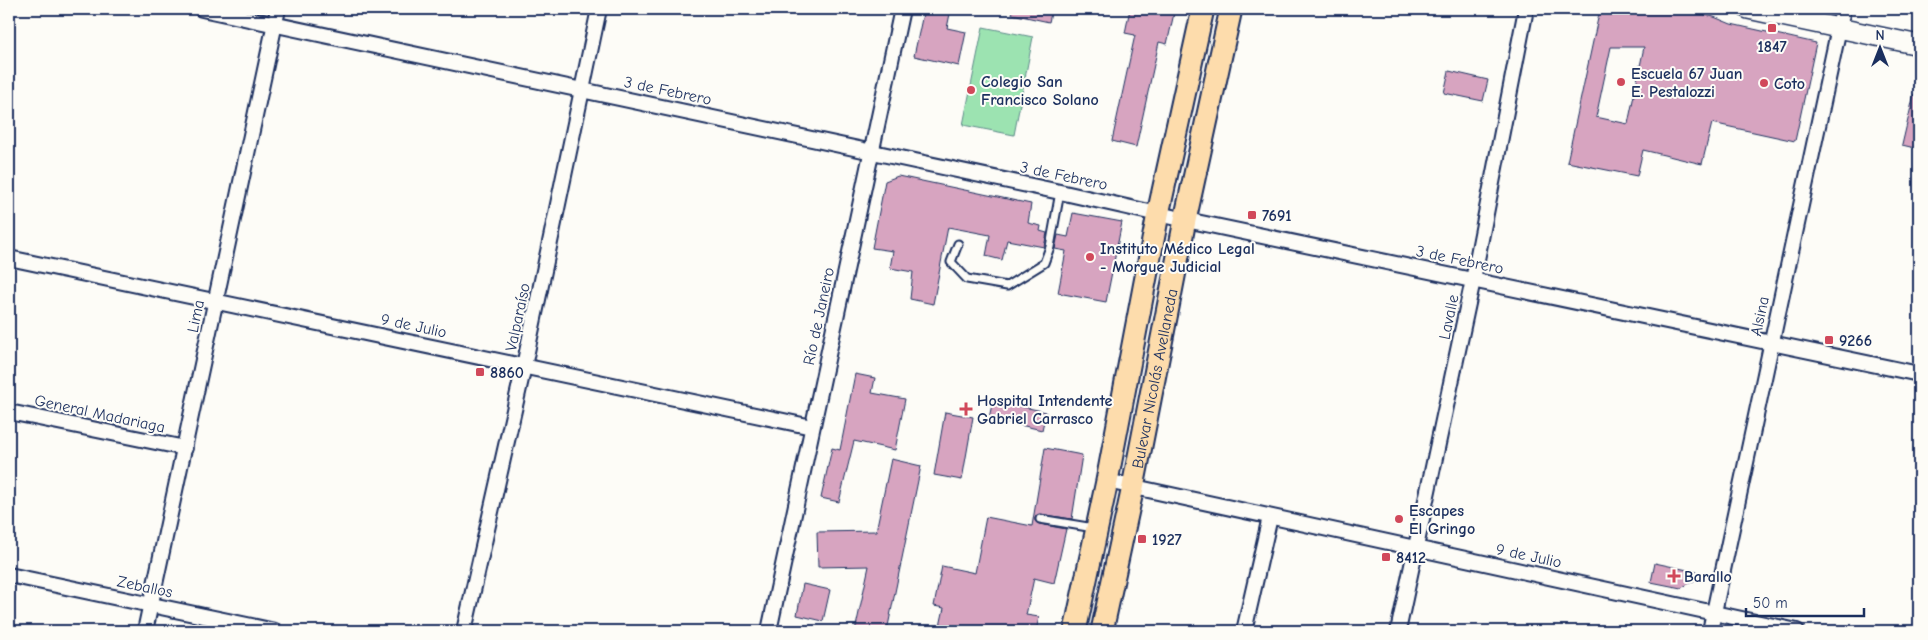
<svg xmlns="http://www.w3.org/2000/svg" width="1928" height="640" font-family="'Comic Neue',sans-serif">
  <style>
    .green { fill: #9ce3b1; stroke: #5c8988 }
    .building { fill: #d7a4c0; stroke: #1b2f5e; fill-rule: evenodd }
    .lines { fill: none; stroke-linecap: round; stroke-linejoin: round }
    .service-casing { stroke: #1b2f5e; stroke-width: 11 }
    .minor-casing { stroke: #1b2f5e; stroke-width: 18 }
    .secondary-casing { stroke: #1b2f5e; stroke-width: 22 }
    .primary-casing { stroke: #1b2f5e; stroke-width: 25 }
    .service { stroke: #fdfcf7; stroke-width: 7 }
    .minor { stroke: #fdfcf7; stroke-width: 14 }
    .secondary { stroke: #fdfcf7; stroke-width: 19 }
    .primary { stroke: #fddcac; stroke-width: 21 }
    .poi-dot { fill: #d1495b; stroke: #fdfcf7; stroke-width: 2 }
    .labels { text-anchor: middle; stroke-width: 4; stroke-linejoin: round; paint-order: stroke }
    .poi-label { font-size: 16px; font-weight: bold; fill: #1b2f5e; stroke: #fdfcf7; text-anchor: start }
    .street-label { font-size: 16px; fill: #1b2f5e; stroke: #fdfcf7 }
  </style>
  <rect width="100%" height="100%" fill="#fdfcf7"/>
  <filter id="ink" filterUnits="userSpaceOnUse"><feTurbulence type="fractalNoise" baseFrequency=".02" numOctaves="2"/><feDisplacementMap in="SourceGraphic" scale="10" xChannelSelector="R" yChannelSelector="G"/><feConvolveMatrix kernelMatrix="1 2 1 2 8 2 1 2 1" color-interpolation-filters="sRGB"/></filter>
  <g filter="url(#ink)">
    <path class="green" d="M 983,27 L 1033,37 L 1014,135 L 963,125 Z"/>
    <g class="building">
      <path d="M 924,9 L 951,9 L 947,28 L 966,32 L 959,66 L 914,56 Z"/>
      <path d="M 1013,9 L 1052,9 L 1049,22 L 1012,14 Z"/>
      <path d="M 1130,9 L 1175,9 L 1167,44 L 1159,42 L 1136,147 L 1112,141 L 1135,35 L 1125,33 Z"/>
      <path d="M 1600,9 L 1651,9 L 1672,13 L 1694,12 L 1714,17 L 1731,24 L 1816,43 L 1795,141 L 1712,123 L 1702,164 L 1643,150 L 1637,176 L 1567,162 ZM 1611,47 L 1644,47 L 1628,124 L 1596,117 Z"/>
      <path d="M 1449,71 L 1488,80 L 1483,101 L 1444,93 Z"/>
      <path d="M 1914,94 L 1919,95 L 1919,149 L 1902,145 Z"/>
      <path d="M 898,176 L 1031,204 L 1028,223 L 1041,226 L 1040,231 L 1047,233 L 1044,247 L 1007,240 L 1002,260 L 986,256 L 990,235 L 948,227 L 933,304 L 910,299 L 913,272 L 890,268 L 893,251 L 872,248 L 885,181 Z"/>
      <path d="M 1073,213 L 1122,222 L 1106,302 L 1058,293 L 1066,251 L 1055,249 L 1058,235 L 1068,237 Z"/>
      <path d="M 855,374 L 875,378 L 872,393 L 905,399 L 895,450 L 854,441 L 839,502 L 821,498 L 832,448 L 840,450 Z"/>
      <path d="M 993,400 L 1046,412 L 1042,430 L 989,418 Z"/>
      <path d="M 945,412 L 973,417 L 962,480 L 934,475 Z"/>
      <path d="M 1045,448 L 1082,455 L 1072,519 L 1040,514 L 1035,518 L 1035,521 L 1039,524 L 1066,529 L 1054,583 L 1034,578 L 1026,615 L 1039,617 L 1036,631 L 939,631 L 944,608 L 934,606 L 942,566 L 975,573 L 986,517 L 1032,526 Z"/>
      <path d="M 891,459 L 921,466 L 887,631 L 855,631 L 869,566 L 818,567 L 817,532 L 876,531 Z"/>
      <path d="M 1655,563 L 1706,574 L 1681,588 L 1651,582 Z"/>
      <path d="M 803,584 L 830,590 L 823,621 L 797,615 Z"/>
    </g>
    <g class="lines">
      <defs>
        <g id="service">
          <path d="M 958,244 L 951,262 L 967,279 L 1007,286 L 1044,263 L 1050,247 L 1060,192"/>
          <path d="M 1040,519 L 1094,528"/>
        </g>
        <g id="minor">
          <path d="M 202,9 L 1060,192 L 1158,214 L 1919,374"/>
          <path d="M 9,258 L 812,427"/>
          <path d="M 9,412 L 185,448"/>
          <path d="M 1107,481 L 1797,631"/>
          <path d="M 9,575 L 275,631"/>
          <path d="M 145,631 L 278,9"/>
          <path d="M 464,631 L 524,366 L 599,9"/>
          <path d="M 769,631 L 902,9"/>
          <path d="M 1244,631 L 1270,517"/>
          <path d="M 1398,631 L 1473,280 L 1526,9"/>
          <path d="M 1710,631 L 1843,9"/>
        </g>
        <path id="secondary" d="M 1748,9 L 1919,45"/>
        <g id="primary">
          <path d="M 1075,631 L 1107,481 L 1158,214 L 1203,9"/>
          <path id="s1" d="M 1102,631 L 1133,487 L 1185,220 L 1231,9"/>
        </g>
      </defs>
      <use href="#service" class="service-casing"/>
      <use href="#minor" class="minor-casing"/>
      <use href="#secondary" class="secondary-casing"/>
      <use href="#primary" class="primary-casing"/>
      <use href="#service" class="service"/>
      <use href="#minor" class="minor"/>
      <use href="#secondary" class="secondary"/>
      <use href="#primary" class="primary"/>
    </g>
  </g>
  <g class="poi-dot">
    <rect x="1767" y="23" width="10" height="10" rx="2.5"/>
    <circle cx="1621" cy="82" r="5"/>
    <circle cx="1764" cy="83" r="5"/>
    <circle cx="971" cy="90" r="5"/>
    <rect x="1247" y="210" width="10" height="10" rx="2.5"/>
    <circle cx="1090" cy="257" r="5"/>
    <rect x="1824" y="335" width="10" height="10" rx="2.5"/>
    <rect x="475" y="367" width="10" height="10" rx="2.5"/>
    <path d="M963.5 401.5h5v5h5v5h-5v5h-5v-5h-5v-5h5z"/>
    <circle cx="1399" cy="519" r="5"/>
    <rect x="1137" y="534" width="10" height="10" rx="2.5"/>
    <rect x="1381" y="552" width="10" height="10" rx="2.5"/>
    <path d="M1671.5 568.5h5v5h5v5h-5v5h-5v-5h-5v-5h5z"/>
  </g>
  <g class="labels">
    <g class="poi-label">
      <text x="1772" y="52" text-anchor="middle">1847</text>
      <text x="1631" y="79">Escuela 67 Juan<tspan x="1631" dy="18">E. Pestalozzi</tspan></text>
      <text x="981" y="87">Colegio San<tspan x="981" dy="18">Francisco Solano</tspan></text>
      <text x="1774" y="89">Coto</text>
      <text x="1262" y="221">7691</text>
      <text x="1100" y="254">Instituto Médico Legal<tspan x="1100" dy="18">- Morgue Judicial</tspan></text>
      <text x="1839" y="346">9266</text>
      <text x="490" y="378">8860</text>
      <text x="977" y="406">Hospital Intendente<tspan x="977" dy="18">Gabriel Carrasco</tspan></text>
      <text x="1409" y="516">Escapes<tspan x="1409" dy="18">El Gringo</tspan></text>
      <text x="1152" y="545">1927</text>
      <text x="1396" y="563">8412</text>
      <text x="1684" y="582">Barallo</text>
    </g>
    <g class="street-label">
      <text transform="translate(668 90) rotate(12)" y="6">3 de Febrero</text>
      <text transform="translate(1064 175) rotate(12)" y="6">3 de Febrero</text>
      <text transform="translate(1460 259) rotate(12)" y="6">3 de Febrero</text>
      <text transform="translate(195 316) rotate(-78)" y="6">Lima</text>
      <text transform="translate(818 316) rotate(-78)" y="6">Río de Janeiro</text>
      <text transform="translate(1759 316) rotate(-78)" y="6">Alsina</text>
      <text transform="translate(517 317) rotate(-78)" y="6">Valparaíso</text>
      <text transform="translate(1448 317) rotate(-78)" y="6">Lavalle</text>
      <text transform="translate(414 325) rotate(12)" y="6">9 de Julio</text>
      <text dy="6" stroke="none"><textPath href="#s1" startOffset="258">Bulevar Nicolás Avellaneda</textPath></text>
      <text transform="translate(100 413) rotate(12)" y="6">General Madariaga</text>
      <text transform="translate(1529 555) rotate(12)" y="6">9 de Julio</text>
      <text transform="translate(145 586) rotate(12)" y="6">Zeballos</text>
    </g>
  </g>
  <rect width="1928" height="640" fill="none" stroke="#fdfcf7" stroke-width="30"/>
  <rect x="15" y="15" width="1898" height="610" fill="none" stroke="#1b2f5e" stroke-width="2" filter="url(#ink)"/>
  <g transform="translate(1880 48)" stroke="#fdfcf7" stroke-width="4" paint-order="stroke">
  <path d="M0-4L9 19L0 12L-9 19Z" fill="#1b2f5e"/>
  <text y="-8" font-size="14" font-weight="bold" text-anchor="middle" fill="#1b2f5e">N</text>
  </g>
  <path d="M1746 608v8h118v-8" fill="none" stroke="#1b2f5e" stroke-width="2.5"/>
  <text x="1753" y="608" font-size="15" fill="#1b2f5e" stroke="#fdfcf7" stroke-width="4" paint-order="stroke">50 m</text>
</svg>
